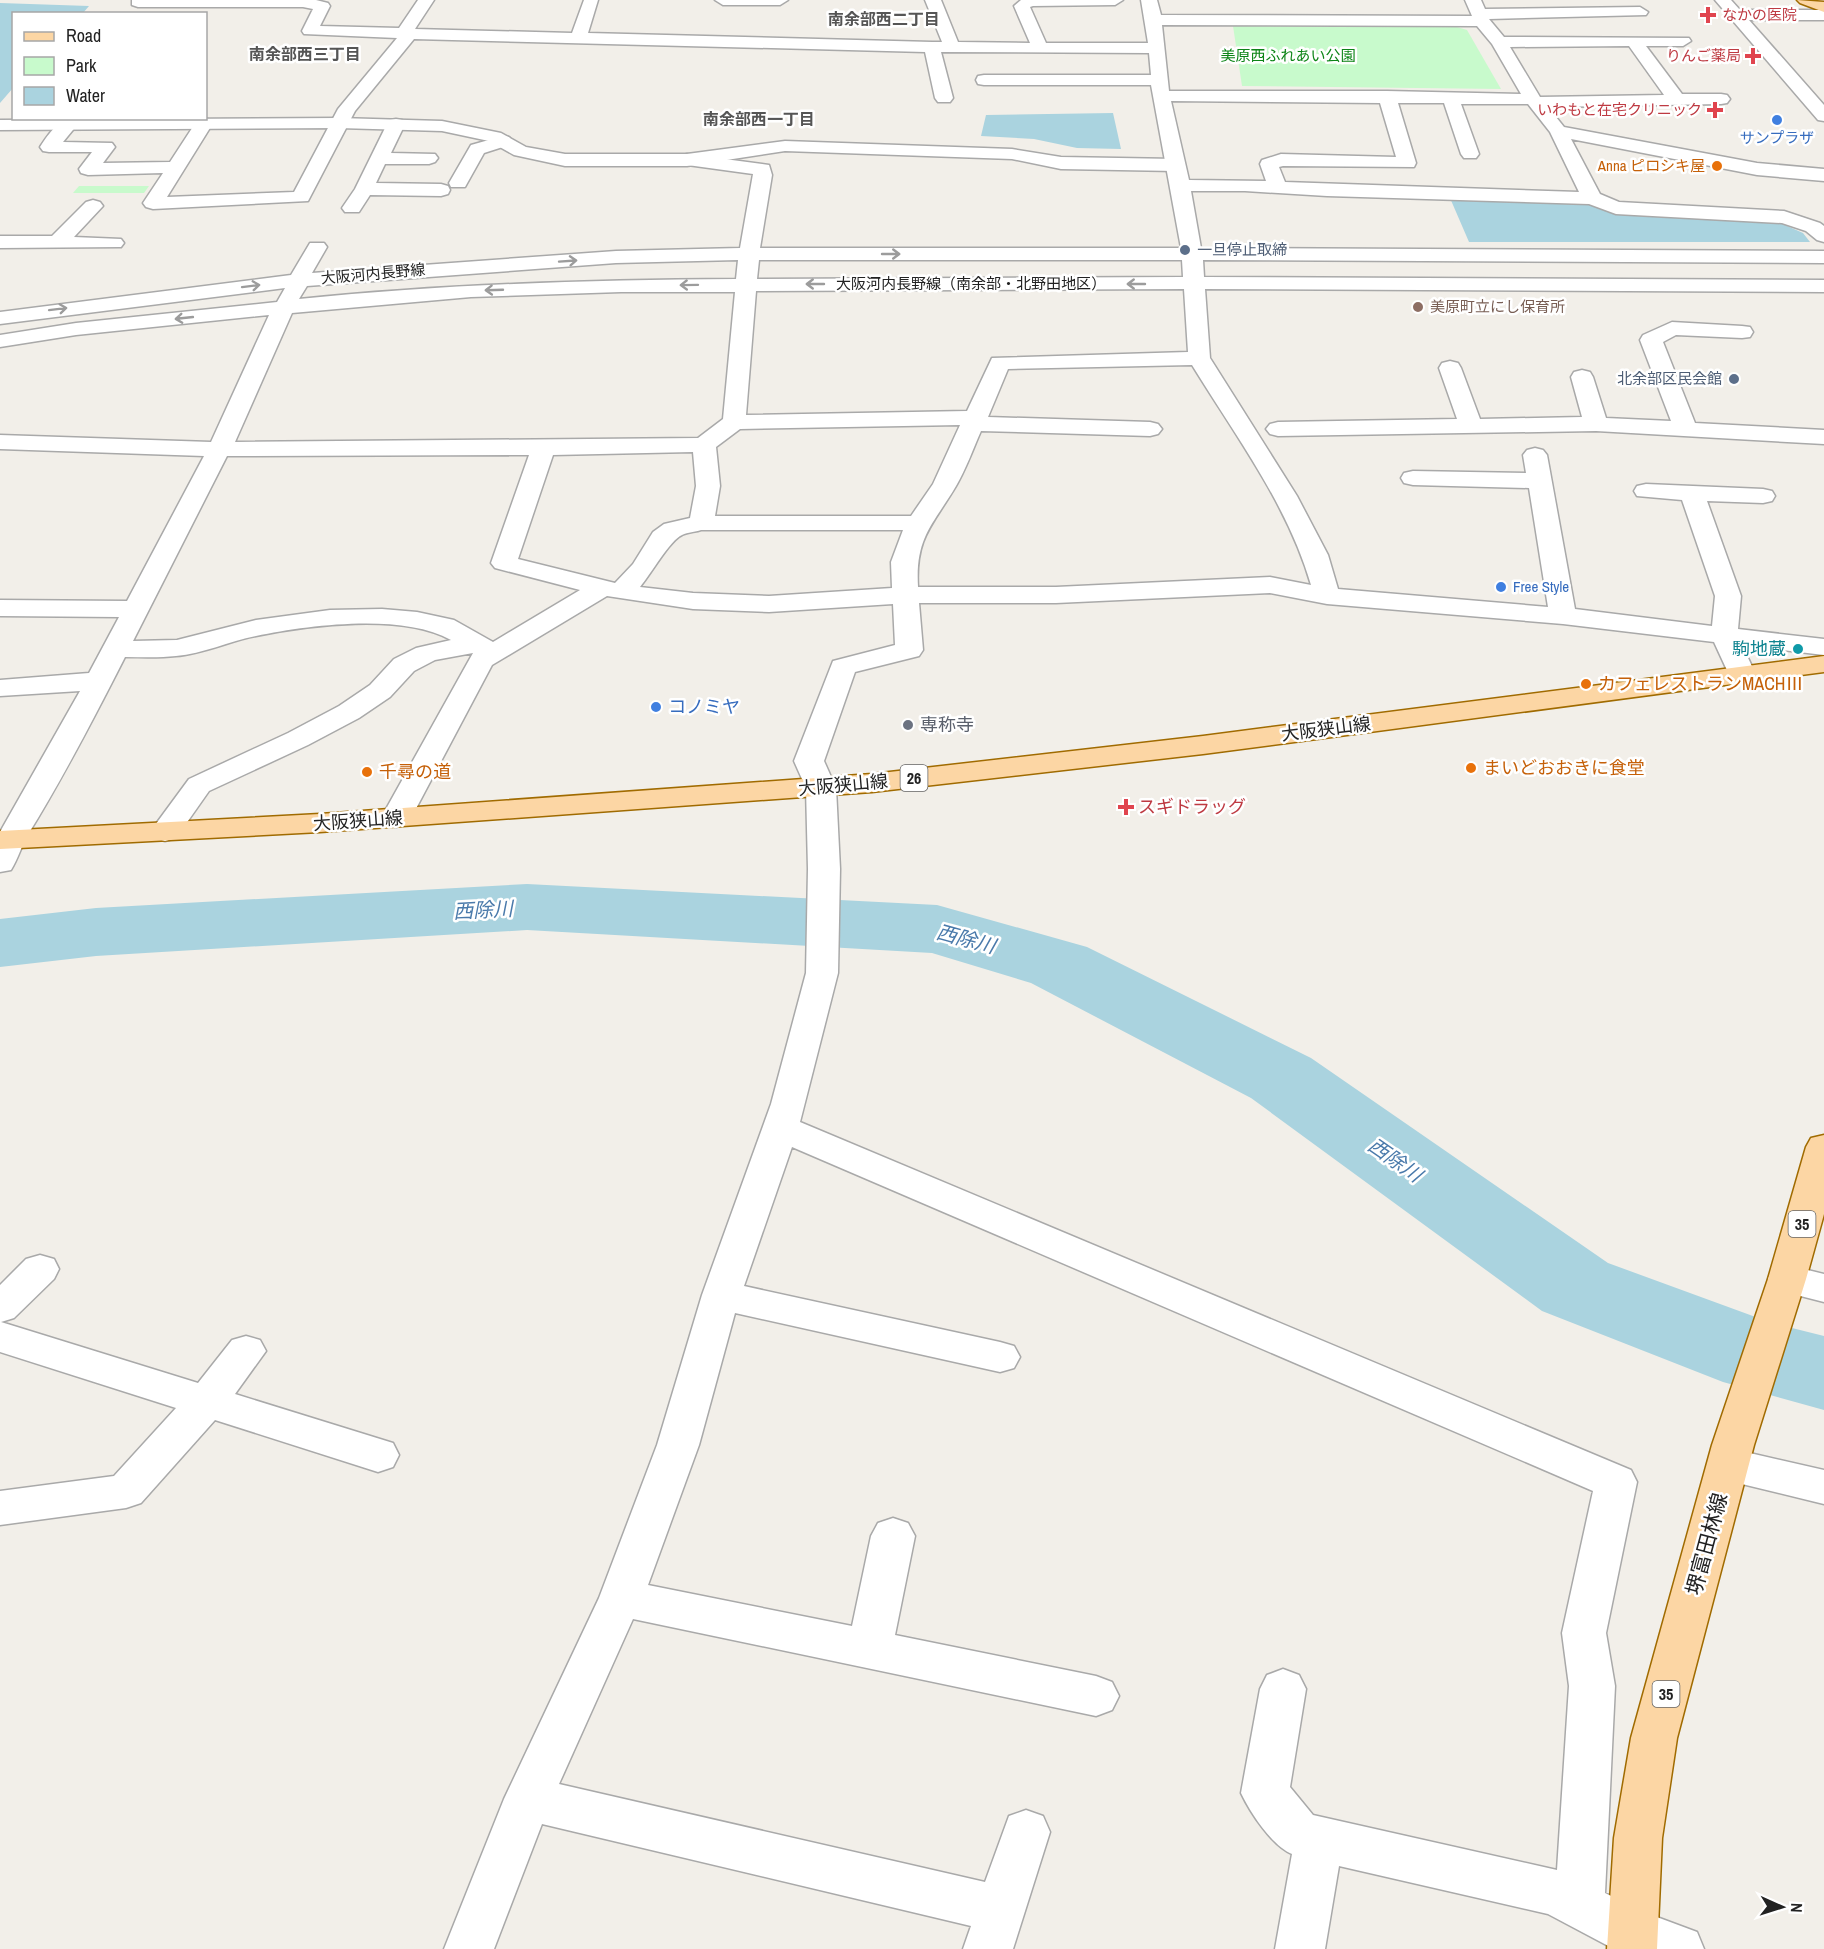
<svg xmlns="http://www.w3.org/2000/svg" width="1824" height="1949" font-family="'Archivo Narrow','Noto Sans JP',sans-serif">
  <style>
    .park { fill: #c8facc }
    .water { fill: #aad3df }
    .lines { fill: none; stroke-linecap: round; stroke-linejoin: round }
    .river { fill: #aad3df; fill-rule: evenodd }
    .minor-casing { stroke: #a9a9a9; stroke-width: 3 }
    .tertiary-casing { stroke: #a9a9a9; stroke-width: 3 }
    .primary-casing { stroke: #a06b00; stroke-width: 3 }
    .minor { fill: #fff; fill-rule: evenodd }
    .tertiary { fill: #fff; fill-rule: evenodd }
    .primary { fill: #fcd6a4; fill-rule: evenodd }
    .oneway { stroke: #9c9c9c }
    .health-dot { fill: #e0444e; stroke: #fff; stroke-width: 2 }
    .shop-dot { fill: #3f7fe0; stroke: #fff; stroke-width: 2 }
    .food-dot { fill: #e8710a; stroke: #fff; stroke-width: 2 }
    .service-dot { fill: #5c6f8a; stroke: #fff; stroke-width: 2 }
    .education-dot { fill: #8d6e63; stroke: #fff; stroke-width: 2 }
    .culture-dot { fill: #0f9aa8; stroke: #fff; stroke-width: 2 }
    .worship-dot { fill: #6b7280; stroke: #fff; stroke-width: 2 }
    .labels { text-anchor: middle; stroke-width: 5; stroke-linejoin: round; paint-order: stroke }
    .far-health-label { font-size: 15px; fill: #be3a42; stroke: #fff; text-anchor: end }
    .far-park-label { font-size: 15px; fill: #0c8416; stroke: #fff }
    .far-shop-label { font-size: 15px; fill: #366cbe; stroke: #fff }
    .far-food-label { font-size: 15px; fill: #c56008; stroke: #fff; text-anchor: end }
    .far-service-label { font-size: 15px; fill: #4e5e75; stroke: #fff; text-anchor: start }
    .far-street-label { font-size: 15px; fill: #222; stroke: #fff }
    .far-education-label { font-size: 15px; fill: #785e54; stroke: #fff; text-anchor: start }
    .far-neighbourhood-label { font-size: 16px; font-weight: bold; fill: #555; stroke: #fff }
    .shield { fill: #fff; stroke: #646464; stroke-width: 1.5 }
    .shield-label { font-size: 16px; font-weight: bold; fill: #222 }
    .culture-label { font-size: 18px; fill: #0d838f; stroke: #fff; text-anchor: end }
    .food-label { font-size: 18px; fill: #c56008; stroke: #fff; text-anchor: start }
    .shop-label { font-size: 18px; fill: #366cbe; stroke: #fff; text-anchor: start }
    .worship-label { font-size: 18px; fill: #5b616d; stroke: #fff; text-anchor: start }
    .street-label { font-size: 18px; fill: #222; stroke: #fff }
    .health-label { font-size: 18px; fill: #be3a42; stroke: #fff; text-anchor: start }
    .water-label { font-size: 20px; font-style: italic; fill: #4a7aab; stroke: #fff }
    .near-street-label { font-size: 21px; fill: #222; stroke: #fff }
  </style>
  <rect width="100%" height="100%" fill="#f2efe9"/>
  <g class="park">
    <path d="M 1233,26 L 1457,27 L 1467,30 L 1501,89 L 1242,86 Z"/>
    <path d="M 79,186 L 149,186 L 144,193 L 73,193 Z"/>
  </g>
  <g class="water">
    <path d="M 0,3 L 89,6 L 83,13 L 14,14 L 13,88 L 0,103 Z"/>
    <path d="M 1113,113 L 1121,149 L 1077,148 L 1034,139 L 981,136 L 986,115 Z"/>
    <path d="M 1450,198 L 1592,203 L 1608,211 L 1776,221 L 1803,233 L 1810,242 L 1469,242 Z"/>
  </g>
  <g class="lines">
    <path class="river" d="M 527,884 L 937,905 L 1087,947 L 1311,1058 L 1608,1263 L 1772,1323 L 1824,1336 L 1824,1410 L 1723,1382 L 1542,1311 L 1251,1098 L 1031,983 L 932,953 L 527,930 L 96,956 L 0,967 L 0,919 L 96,908 Z"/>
    <defs>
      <g id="minor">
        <path d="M 132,0 L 316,0 L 328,3 L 330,6 L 320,26 L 399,28 L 418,0 L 434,0 L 415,29 L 572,33 L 584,0 L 598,0 L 588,33 L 932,42 L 942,42 L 925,0 L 941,0 L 958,42 L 1030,43 L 1014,6 L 1021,0 L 1123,0 L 1115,5 L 1033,6 L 1030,7 L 1046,43 L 1148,43 L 1141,0 L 1157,0 L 1161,15 L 1472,16 L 1465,0 L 1481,0 L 1485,9 L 1640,7 L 1648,12 L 1646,15 L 1489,19 L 1504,37 L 1689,38 L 1691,41 L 1683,46 L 1646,46 L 1682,94 L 1721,94 L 1727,95 L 1730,99 L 1727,103 L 1721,104 L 1548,107 L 1564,127 L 1757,163 L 1824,169 L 1824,181 L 1757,175 L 1571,139 L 1600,194 L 1619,202 L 1784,211 L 1820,223 L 1824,226 L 1824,242 L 1817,240 L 1806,231 L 1782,223 L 1616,214 L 1589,204 L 1327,196 L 1245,191 L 1191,191 L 1201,248 L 1824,251 L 1824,263 L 1203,260 L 1204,277 L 1824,280 L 1824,292 L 1205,289 L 1210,358 L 1297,496 L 1328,555 L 1338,589 L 1548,607 L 1529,488 L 1413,485 L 1404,483 L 1401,478 L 1404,473 L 1413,471 L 1526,473 L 1523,455 L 1527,450 L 1535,448 L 1543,450 L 1547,455 L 1575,609 L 1712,626 L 1715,596 L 1682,500 L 1637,496 L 1634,491 L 1637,486 L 1646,484 L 1763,489 L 1772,491 L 1775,496 L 1772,501 L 1763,503 L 1707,501 L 1741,596 L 1738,629 L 1824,639 L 1824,655 L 1742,645 L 1756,675 L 1752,681 L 1742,683 L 1732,681 L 1714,642 L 1563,624 L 1327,604 L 1270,593 L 1056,603 L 919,603 L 923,650 L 919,656 L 855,672 L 824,761 L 836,788 L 840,869 L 838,973 L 800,1122 L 1631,1470 L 1637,1482 L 1606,1633 L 1615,1686 L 1605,1893 L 1646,1913 L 1697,1932 L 1704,1949 L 1614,1949 L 1548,1914 L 1339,1866 L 1325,1949 L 1275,1949 L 1292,1854 C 1272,1846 1250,1812 1241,1793 L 1260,1689 L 1267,1675 L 1283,1669 L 1299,1675 L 1306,1689 L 1290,1787 L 1313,1815 L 1557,1870 L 1569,1686 L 1562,1633 L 1593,1491 L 792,1147 L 744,1286 L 1000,1342 L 1014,1346 L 1020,1357 L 1014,1368 L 1000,1372 L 735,1313 L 699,1445 L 648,1585 L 852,1626 L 871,1536 L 878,1523 L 893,1518 L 908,1523 L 915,1536 L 895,1635 L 1096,1676 L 1112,1682 L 1119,1696 L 1112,1710 L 1096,1716 L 633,1619 L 559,1784 L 985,1882 L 1009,1816 L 1026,1810 L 1043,1816 L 1050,1832 L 1013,1949 L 963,1949 L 971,1926 L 542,1824 L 494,1949 L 444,1949 L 504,1799 L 599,1598 L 657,1445 L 702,1295 L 771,1104 L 806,973 L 808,869 L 806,788 L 794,761 L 833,661 L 895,645 L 893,604 L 769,612 L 693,609 L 607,596 L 492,665 L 411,818 L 407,824 L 396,827 L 385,824 L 381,818 L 473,653 L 435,660 L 414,671 L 390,697 L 359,718 L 308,745 L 209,791 L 176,838 L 165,841 L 154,838 L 150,832 L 189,779 L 288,733 L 339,706 L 370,685 L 394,659 L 416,648 L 451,640 C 402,613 310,625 256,636 C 229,641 203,654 176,656 C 159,658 142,657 125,657 C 94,718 63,778 27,836 C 21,847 18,859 11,870 L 0,872 L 0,832 L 80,691 L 0,696 L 0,680 L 89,673 L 119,617 L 0,616 L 0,600 L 127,601 L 204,456 L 0,449 L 0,435 L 211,442 L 269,315 L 76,335 L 0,347 L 0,335 L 76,323 L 277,302 L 285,288 L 0,324 L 0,312 L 291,275 L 310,243 L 324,243 L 327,247 L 312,273 L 616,251 L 740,248 L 753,174 L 680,164 L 678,160 L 680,156 L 687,154 L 769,165 L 772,175 L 760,248 L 1181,248 L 1151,85 L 984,85 L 978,84 L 976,80 L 978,76 L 984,75 L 1151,75 L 1149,53 L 941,52 L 953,98 L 950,102 L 938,102 L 935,98 L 925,52 L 414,39 L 355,111 L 308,201 L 153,209 L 146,207 L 143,203 L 163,173 L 88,175 L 81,173 L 79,169 L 92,152 L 49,152 L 43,151 L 40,147 C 48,135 59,117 74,121 L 77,125 L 63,142 L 112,143 L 115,147 L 103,163 L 170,162 L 198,119 L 206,118 L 213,123 L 167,197 L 294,192 L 338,109 L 397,38 L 304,34 L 302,31 L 313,9 L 303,7 L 138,7 L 132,5 ZM 1162,25 L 1477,26 L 1492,44 L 1521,94 L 1387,91 L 1169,91 ZM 1629,46 L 1664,95 L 1540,97 L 1510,47 ZM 1171,101 L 1380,103 L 1396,157 L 1281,154 L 1262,160 L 1260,164 L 1266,181 L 1189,180 ZM 1398,103 L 1444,103 L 1461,154 L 1464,158 L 1476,158 L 1479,154 L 1461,104 L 1528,104 L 1550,132 L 1579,192 L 1285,182 L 1279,167 L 1283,166 L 1414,167 L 1416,163 ZM 738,260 L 736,279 C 590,280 445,284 299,299 L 307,286 L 616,263 ZM 759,260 L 1182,260 L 1183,277 L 757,279 ZM 1184,289 L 1188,352 L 992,358 L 967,411 L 746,415 L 756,291 ZM 621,292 L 735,292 L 723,419 L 698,438 L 235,442 L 292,313 L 471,297 ZM 1192,365 C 1235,435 1288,505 1311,585 L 1270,577 L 1056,587 L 918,587 C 915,537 933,525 956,486 C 966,469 973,449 981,431 L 1150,436 L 1158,434 L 1162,429 L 1158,424 L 1150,422 L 988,417 L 1008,369 ZM 960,425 L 933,484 L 911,516 L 715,516 L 720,486 L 716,447 L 740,429 ZM 693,452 L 696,486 L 690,518 L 664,524 L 653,532 L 633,564 L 615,583 L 518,559 L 553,455 ZM 529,455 L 491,563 L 495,568 L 580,590 L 493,642 L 454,620 L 417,612 L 382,609 L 330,610 L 256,620 L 177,640 L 133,641 L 227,456 ZM 701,530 L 903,530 L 891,562 L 892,588 L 769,596 L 693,593 L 640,587 C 651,574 670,540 682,535 C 688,532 695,532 701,530 Z"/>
        <path d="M 715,0 L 788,0 L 780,5 L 723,5 Z"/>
        <path d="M 1715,0 L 1731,0 L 1740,10 L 1824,10 L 1824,20 L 1749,20 L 1824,105 L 1824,121 L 1818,120 Z"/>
        <path d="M 396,119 L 402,120 L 405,124 L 391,153 L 435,154 L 438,158 L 435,162 L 429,164 L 385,164 L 376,183 L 441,184 L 448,186 L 450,190 L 448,194 L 441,196 L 370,195 L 359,212 L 345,212 L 342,208 L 355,189 L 387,124 L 390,120 Z"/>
        <path d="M 503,136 L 509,137 L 512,141 L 509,145 L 484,153 L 465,187 L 451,187 L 449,183 L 471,145 Z"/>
        <path d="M 93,200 L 100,202 L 103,206 L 74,237 L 121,239 L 124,243 L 121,247 L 0,248 L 0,236 L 52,236 L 86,202 Z"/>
        <path d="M 1672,322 L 1742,326 L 1750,327 L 1753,332 L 1750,337 L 1742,338 L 1676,335 L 1663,342 L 1695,423 L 1824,430 L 1824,444 L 1596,431 L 1278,436 L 1270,434 L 1266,429 L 1270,424 L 1278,422 L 1457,419 L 1439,368 L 1442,363 L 1450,361 L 1458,363 L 1461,368 L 1480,419 L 1582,417 L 1571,377 L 1574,372 L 1582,370 L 1590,372 L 1593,377 L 1606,418 L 1671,421 L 1640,340 L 1643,335 Z"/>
        <path d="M 40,1255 L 54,1259 L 59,1269 L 54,1279 L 14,1318 L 1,1322 L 198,1383 L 232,1340 L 246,1336 L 260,1340 L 266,1351 L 235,1394 L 393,1443 L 399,1455 L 393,1467 L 378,1472 L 215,1420 L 141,1503 L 126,1508 L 0,1525 L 0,1491 L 114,1476 L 176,1408 L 0,1352 L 0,1285 L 26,1259 Z"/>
        <path d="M 1787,1265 L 1824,1274 L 1824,1302 L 1773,1289 L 1768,1279 L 1773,1269 Z"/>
        <path d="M 1728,1448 L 1824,1470 L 1824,1504 L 1713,1477 L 1707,1465 L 1713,1453 Z"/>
      </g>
      <path id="tertiary" d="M 339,118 L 442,121 L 501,133 L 526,147 L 565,154 L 687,154 L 785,141 L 1012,149 L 1061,157 L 1176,159 L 1183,161 L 1185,165 L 1183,169 L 1176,171 L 1061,169 L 1012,159 L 785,151 L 687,166 L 565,166 L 514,155 L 489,141 L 442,131 L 339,128 L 0,130 L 0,120 Z"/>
      <g id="primary">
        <path d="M 1797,0 L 1824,2 L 1824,12 L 1800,3 Z"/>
        <path d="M 1824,656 L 1824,672 L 1203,754 L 872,792 L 320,832 L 0,849 L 0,831 L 320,814 L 872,774 L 1203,736 Z"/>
        <path d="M 1824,1135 L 1824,1214 L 1806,1279 L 1754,1445 L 1677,1738 L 1662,1838 L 1657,1949 L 1607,1949 L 1614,1838 L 1631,1738 L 1712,1445 L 1768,1279 L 1806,1147 L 1811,1138 Z"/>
      </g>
    </defs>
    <use href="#minor" class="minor-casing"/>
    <use href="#tertiary" class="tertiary-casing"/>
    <use href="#primary" class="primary-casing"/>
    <use href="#minor" class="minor"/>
    <use href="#tertiary" class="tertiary"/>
    <use href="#primary" class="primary"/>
  </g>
  <defs><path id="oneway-shaft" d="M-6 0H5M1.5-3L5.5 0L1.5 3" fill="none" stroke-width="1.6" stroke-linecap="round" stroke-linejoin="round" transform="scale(1.5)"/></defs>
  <g class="oneway">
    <use href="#oneway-shaft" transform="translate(891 254)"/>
    <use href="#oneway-shaft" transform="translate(568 261) rotate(-4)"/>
    <use href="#oneway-shaft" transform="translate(815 284) rotate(180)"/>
    <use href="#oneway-shaft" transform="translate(1136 284) rotate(180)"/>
    <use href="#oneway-shaft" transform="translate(689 285) rotate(179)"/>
    <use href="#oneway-shaft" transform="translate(251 286) rotate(-7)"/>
    <use href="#oneway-shaft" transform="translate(494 290) rotate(178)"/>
    <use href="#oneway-shaft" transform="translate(58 309) rotate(-7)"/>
    <use href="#oneway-shaft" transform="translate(184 318) rotate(174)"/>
  </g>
  <g class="health-dot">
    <path d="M1705 6h6v6h6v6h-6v6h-6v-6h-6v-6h6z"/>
    <path d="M1750 47h6v6h6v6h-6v6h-6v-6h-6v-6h6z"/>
    <path d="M1712 101h6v6h6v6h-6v6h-6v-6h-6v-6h6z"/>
    <path d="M1123 798h6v6h6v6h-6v6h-6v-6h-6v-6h6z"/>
  </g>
  <g class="shop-dot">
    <circle cx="1777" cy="120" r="6"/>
    <circle cx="1501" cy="587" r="6"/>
    <circle cx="656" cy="707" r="6"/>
  </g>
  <g class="food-dot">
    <circle cx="1717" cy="166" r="6"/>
    <circle cx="1586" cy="684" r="6"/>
    <circle cx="1471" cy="768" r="6"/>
    <circle cx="367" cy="772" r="6"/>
  </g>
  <g class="service-dot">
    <circle cx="1185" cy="250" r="6"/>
    <circle cx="1734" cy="379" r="6"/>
  </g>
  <circle class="education-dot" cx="1418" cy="307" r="6"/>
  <circle class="culture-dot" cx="1798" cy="649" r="6"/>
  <circle class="worship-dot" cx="908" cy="725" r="6"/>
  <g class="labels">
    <g class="far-health-label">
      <text x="1722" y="20" text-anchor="start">なかの医院</text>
      <text x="1741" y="61">りんご薬局</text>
      <text x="1702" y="115">いわもと在宅クリニック</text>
    </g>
    <g class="far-park-label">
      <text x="1288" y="61">美原西ふれあい公園</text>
    </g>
    <g class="far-shop-label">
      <text x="1777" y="143">サンプラザ</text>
      <text x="1513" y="592" text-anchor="start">Free Style</text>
    </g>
    <g class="far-food-label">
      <text x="1705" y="171">Anna ピロシキ屋</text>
    </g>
    <g class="far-service-label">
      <text x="1197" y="255">一旦停止取締</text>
      <text x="1722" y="384" text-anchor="end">北余部区民会館</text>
    </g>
    <g class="far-street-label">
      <text transform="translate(373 274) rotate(-5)" y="5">大阪河内長野線</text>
      <text x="971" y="289">大阪河内長野線（南余部・北野田地区）</text>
    </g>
    <g class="far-education-label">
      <text x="1430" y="312">美原町立にし保育所</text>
    </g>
    <g class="far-neighbourhood-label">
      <text x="884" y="25">南余部西二丁目</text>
      <text x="305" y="60">南余部西三丁目</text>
      <text x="759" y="125">南余部西一丁目</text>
    </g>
    <g class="shield">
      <rect x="900.5" y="765" width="27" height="26" rx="4.5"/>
      <rect x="1788.5" y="1211" width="27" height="26" rx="4.5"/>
      <rect x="1652.5" y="1681" width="27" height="26" rx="4.5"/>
    </g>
    <g class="shield-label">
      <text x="914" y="784">26</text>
      <text x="1802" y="1230">35</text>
      <text x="1666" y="1700">35</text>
    </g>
    <g class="culture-label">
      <text x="1786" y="655">駒地蔵</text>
    </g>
    <g class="food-label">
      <text x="1598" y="690">カフェレストランMACHⅢ</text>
      <text x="1483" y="774">まいどおおきに食堂</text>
      <text x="379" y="778">千尋の道</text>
    </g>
    <g class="shop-label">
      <text x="668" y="713">コノミヤ</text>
    </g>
    <g class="worship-label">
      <text x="920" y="731">専称寺</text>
    </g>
    <g class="street-label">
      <text transform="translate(1326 729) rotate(-7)" y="6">大阪狭山線</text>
      <text transform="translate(843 785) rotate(-5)" y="6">大阪狭山線</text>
      <text transform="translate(358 821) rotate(-4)" y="6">大阪狭山線</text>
    </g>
    <g class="health-label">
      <text x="1138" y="813">スギドラッグ</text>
    </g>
    <g class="water-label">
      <text transform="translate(483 910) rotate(-3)" y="7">西除川</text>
      <text transform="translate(966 939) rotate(15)" y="7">西除川</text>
      <text transform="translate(1395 1160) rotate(35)" y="7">西除川</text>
    </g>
    <g class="near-street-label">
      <text transform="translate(1707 1544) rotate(-75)" y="7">堺富田林線</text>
    </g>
  </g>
  <rect x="12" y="12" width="195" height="108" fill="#ffffff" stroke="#a7a7a7" stroke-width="1.5"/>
  <rect x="24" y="32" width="30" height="9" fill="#fcd6a4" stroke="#a7a7a7" stroke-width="1.5"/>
  <text x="66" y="42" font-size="18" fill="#222222">Road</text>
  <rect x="24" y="57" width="30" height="18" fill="#c8facc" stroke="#a7a7a7" stroke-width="1.5"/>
  <text x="66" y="72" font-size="18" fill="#222222">Park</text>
  <rect x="24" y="87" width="30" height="18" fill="#aad3df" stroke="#a7a7a7" stroke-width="1.5"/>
  <text x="66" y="102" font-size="18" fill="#222222">Water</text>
  <g transform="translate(1782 1907) rotate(93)" stroke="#ffffff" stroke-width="4.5" paint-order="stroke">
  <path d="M0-4.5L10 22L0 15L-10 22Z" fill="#222222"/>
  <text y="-9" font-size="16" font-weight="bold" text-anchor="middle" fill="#222222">N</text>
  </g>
</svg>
